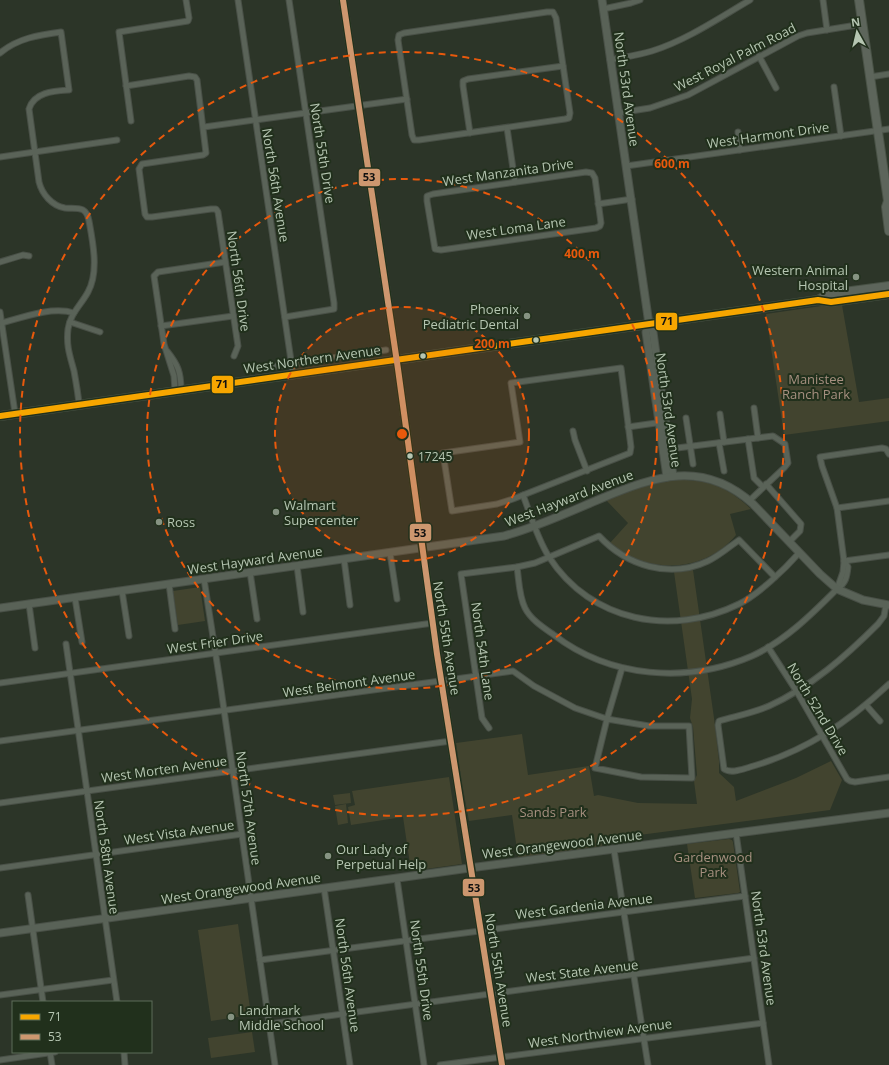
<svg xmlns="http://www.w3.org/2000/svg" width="889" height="1065" font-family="'Open Sans',sans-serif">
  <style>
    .park { fill: #42442f }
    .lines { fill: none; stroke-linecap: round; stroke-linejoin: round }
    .street-casing { stroke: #495047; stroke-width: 7 }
    .secondary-casing { stroke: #495047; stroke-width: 9 }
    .primary-casing { stroke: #495246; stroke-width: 10 }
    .street { stroke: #5a6358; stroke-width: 5 }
    .secondary { stroke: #596257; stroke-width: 7 }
    .primary { stroke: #5d655b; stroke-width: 8 }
    .bus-1-casing { stroke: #21301c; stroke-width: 9 }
    .bus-2-casing { stroke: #21301c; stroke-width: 9 }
    .bus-1 { stroke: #f7a600; stroke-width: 6 }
    .bus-2 { stroke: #cd976f; stroke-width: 6 }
    .ring { fill: none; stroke: #e8590c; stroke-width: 2; stroke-dasharray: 7 5 }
    .poi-dot { fill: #869382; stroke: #21301c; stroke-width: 1.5 }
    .bus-dot { fill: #b6c6b2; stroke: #21301c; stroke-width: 1.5 }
    .labels { text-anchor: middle; stroke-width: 4; stroke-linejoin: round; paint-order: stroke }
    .bus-label { font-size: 12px; fill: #b6c6b2; stroke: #21301c; text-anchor: start }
    .street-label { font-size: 13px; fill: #b6c6b2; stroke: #21301c }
    .poi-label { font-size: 13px; fill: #b6c6b2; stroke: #21301c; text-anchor: start }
    .park-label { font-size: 13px; fill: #a79080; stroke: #21301c }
    .centre { fill: #e8590c; stroke: #21301c; stroke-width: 2 }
    .ring-label { font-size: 12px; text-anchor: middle; font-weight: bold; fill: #e8590c; stroke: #21301c; stroke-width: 4; stroke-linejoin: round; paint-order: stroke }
    .line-badge { stroke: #21301c; stroke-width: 1.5 }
    .pale-badge-label { font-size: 11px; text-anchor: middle; font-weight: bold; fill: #111 }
  </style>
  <rect width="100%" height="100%" fill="#2c3528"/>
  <g class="park">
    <path d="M 835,304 L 840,306 L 842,305 L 859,402 L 889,398 L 889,421 L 784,435 L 766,314 Z"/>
    <path d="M 676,480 C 708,479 728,487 751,509 L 730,514 L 736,535 C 710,567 664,574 628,555 C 621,552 616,547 610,543 L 628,523 L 606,500 C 630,490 651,483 676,480 Z"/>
    <path d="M 693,570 L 714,718 L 719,761 L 719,773 L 734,787 L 736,801 L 796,778 L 831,761 L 842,780 L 830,810 L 601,840 L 602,846 L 532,857 L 518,857 L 512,815 L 469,821 L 462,784 L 456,743 L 522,734 L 528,775 L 589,766 L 594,796 L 598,795 L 638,803 L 697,804 L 694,781 L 697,775 L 693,727 L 690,718 L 692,699 L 674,572 Z"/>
    <path d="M 200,587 L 205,621 L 178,625 L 173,591 Z"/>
    <path d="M 449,777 L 462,864 L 411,871 L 403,817 L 351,825 L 348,807 L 355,805 L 352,791 Z"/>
    <path d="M 350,793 L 351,803 L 335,805 L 333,795 Z"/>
    <path d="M 346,804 L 348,823 L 338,825 L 335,806 Z"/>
    <path d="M 729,839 L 732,840 L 733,842 L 740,892 L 738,893 L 695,898 L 687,844 Z"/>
    <path d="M 238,924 L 251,1015 L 211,1021 L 198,930 Z"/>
    <path d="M 252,1032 L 255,1052 L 211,1058 L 208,1038 Z"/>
  </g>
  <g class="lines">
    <defs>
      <g id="street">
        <path d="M 238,0 L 293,374"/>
        <path d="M 823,0 L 827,30"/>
        <path d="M 603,9 L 631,3 L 640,0"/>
        <path d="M 547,12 L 553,12 L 556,18 L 570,113 L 569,118 L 565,119 L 419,140 L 414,140 L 412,135 L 398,40 L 399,35 L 404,33 Z"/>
        <path d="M 0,53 C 18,38 39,35 61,32 L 69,90 C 54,91 34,92 29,109 L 39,182 C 42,194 52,206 65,208 C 77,209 86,205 89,221 C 93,243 99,272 88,292 C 81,305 70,314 68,329 C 66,346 70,356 74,371 C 76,382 78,393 79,404"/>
        <path d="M 759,56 L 776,88"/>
        <path d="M 610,60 C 625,57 639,55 652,51 C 687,40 719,18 750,0"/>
        <path d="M 870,77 L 889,74"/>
        <path d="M 126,86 L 189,76 L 195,77 L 197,80 L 206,153 L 203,155 L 142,164 L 139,169 L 145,214 L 147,217 L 152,217 L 211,209 L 216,209 L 218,212 L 238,346 L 234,356"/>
        <path d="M 834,87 L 841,136"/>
        <path d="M 618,113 L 650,108 L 688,95 L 798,36 L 807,33 L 863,24"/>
        <path d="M 131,121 L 119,32 L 188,21 L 189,18 L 186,0"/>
        <path d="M 204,127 L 407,99"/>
        <path d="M 507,128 L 515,182"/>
        <path d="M 738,132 L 740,150"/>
        <path d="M 470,133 L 463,86 L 463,81 L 468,79 L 563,66"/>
        <path d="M 0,157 L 117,140"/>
        <path d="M 626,166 L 889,129"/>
        <path d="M 586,172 L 592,173 L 595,178 L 601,223 L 600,226 L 596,228 L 441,250 L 435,249 L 427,201 L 427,196 L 433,194 Z"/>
        <path d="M 598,204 L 632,199"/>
        <path d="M 0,262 L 23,255 L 29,256"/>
        <path d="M 0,312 L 15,413"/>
        <path d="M 285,317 L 334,309 L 334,303 L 289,0"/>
        <path d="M 70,322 L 100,332"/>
        <path d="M 2,323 C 23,317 53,306 74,313"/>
        <path d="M 161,326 L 233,316"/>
        <path d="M 167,351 C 178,365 181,372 181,390"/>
        <path d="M 270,367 L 386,350"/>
        <path d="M 621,368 L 631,447 L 630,453 L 513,499 L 497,504 L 452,511 L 443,453 L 520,442 L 511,383 Z"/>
        <path d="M 175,391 L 174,376 L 164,344 L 154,276 L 158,272 L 225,262"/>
        <path d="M 754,408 L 758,438"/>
        <path d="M 720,414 L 724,442"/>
        <path d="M 686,418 L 693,464"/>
        <path d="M 628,427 L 663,422"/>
        <path d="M 573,431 L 575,440 L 587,471"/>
        <path d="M 748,439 L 754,478 L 763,487"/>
        <path d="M 719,443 L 724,471"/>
        <path d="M 669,449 L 773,436 L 785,444 L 788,463 L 784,468 L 749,501"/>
        <path d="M 766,484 L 801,524 L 800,531 L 789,542"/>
        <path d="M 523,495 C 531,516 537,538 549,557 C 591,622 672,637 739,604 C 759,594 785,569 799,553"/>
        <path d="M 837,508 L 889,501"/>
        <path d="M 390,553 L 397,599"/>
        <path d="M 344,559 L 350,605"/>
        <path d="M 844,561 L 889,555"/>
        <path d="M 297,566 L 303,612"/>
        <path d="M 517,567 C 519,581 519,596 525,608 C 531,620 544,628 554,635 C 610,678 687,684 752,656 C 785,641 812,614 837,589 C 846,583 847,577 848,567 L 844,561"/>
        <path d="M 250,572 L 257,619"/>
        <path d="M 204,579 L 220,682 L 275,1065"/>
        <path d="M 169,584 L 175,629"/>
        <path d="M 837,589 L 843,572 L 844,561 L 837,508 L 822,466 L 820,457 L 882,448 L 886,449 L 889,454"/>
        <path d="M 122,591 L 129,636"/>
        <path d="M 75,598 L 82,642"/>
        <path d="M 29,604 L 35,648"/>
        <path d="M 886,605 L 884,616 L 878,624 C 846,656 811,687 769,706 C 753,713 736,716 719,721 L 718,725 L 724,769 C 731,774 743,769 750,767 C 806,751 847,723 889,684"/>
        <path d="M 66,644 L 117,1002"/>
        <path d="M 768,647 L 797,692 L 847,779 L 850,781 L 855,782 L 889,777"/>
        <path d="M 0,683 L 433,623"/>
        <path d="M 866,705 L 880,721"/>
        <path d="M 489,728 L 482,718 L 461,574 L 517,567 L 535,563 L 599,536 C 627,566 670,579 708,561 C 719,556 729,547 739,540 L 775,577"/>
        <path d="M 0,741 L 513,671 L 534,686 L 575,708 L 607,719 L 649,726 L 689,726 L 692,778 L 641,777 L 595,768 L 607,719 L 622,668"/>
        <path d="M 0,803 L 451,741"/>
        <path d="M 736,833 L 769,1065"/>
        <path d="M 614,850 L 648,1065"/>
        <path d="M 0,868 L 242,834"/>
        <path d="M 397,879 L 424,1065"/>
        <path d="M 324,888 L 350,1065"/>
        <path d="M 28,895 L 43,1002"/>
        <path d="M 260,960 L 745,896"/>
        <path d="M 0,995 L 113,980"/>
        <path d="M 269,1024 L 754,958"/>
        <path d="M 50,1052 L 52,1065"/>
        <path d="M 124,1052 L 125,1065"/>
        <path d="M 0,1060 L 55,1052"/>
        <path d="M 440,1065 L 763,1023"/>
      </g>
      <g id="secondary">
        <path d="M 343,0 L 398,369 L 437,654 L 502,1065"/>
        <path d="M 602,0 L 649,324 L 653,332 L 673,476"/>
        <path d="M 649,324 L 646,332 L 667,477"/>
        <path d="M 0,608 L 504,536 C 537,527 569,512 600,499 C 655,476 703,459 753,504 L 820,574 L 837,589 L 863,600 L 889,605"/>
        <path d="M 0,933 L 477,867 L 889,813"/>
      </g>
      <g id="primary">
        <path d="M 859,0 L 888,201 L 886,207 L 889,231"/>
        <path d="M 818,300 L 829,294 L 889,286"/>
        <path d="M 0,416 L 818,300 L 831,302 L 889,294"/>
      </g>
    </defs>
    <use href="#street" class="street-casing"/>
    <use href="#secondary" class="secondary-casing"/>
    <use href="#primary" class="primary-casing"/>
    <use href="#street" class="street"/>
    <use href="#secondary" class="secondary"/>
    <use href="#primary" class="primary"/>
    <defs>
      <path id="bus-1" d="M 0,416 L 818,300 L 831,302 L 889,294"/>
      <path id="bus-2" d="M 343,0 L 398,369 L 437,654 L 502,1065"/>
    </defs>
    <use href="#bus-1" class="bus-1-casing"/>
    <use href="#bus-2" class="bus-2-casing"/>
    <use href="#bus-1" class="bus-1"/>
    <use href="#bus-2" class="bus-2"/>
  </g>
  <circle cx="402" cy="434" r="127" fill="#e8590c" fill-opacity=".12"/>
  <g class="ring">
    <circle cx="402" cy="434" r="127"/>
    <circle cx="402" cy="434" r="255"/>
    <circle cx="402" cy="434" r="382"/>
  </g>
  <g class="poi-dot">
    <circle cx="856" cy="277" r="4"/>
    <circle cx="527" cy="316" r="4"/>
    <circle cx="276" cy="512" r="4"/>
    <circle cx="159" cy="522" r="4"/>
    <circle cx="328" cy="856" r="4"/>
    <circle cx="231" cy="1017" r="4"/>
  </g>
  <g class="bus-dot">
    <circle cx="536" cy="340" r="3.5"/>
    <circle cx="423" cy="356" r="3.5"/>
    <circle cx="410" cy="456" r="3.5"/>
  </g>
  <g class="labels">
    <g class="bus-label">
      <text x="418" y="461">17245</text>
    </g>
    <g class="street-label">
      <text transform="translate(735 57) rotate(-27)" y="5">West Royal Palm Road</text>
      <text transform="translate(627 89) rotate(82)" y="5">North 53rd Avenue</text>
      <text transform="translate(768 135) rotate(-8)" y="5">West Harmont Drive</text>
      <text transform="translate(323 153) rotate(81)" y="5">North 55th Drive</text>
      <text transform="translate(508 172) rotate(-8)" y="5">West Manzanita Drive</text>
      <text transform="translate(276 185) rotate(81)" y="5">North 56th Avenue</text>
      <text transform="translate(516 228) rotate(-8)" y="5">West Loma Lane</text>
      <text transform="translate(239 281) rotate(82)" y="5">North 56th Drive</text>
      <text transform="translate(312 359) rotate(-8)" y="5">West Northern Avenue</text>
      <text transform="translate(669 410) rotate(82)" y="5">North 53rd Avenue</text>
      <text transform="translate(569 498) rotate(-21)" y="5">West Hayward Avenue</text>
      <text transform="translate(255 560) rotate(-8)" y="5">West Hayward Avenue</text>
      <text transform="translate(447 638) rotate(81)" y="5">North 55th Avenue</text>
      <text transform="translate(215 642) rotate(-8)" y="5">West Frier Drive</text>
      <text transform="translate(483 651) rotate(82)" y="5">North 54th Lane</text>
      <text transform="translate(349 683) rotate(-8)" y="5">West Belmont Avenue</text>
      <text transform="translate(818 709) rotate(59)" y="5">North 52nd Drive</text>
      <text transform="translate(164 769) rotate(-8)" y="5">West Morten Avenue</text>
      <text transform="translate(249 808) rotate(82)" y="5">North 57th Avenue</text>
      <text transform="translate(179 832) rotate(-8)" y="5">West Vista Avenue</text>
      <text transform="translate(562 844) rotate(-7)" y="5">West Orangewood Avenue</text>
      <text transform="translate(107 857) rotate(82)" y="5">North 58th Avenue</text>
      <text transform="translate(241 888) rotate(-8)" y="5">West Orangewood Avenue</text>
      <text transform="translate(584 906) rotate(-7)" y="5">West Gardenia Avenue</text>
      <text transform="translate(764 948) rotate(82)" y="5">North 53rd Avenue</text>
      <text transform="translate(422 970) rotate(82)" y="5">North 55th Drive</text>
      <text transform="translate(499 970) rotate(81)" y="5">North 55th Avenue</text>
      <text transform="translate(582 971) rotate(-7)" y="5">West State Avenue</text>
      <text transform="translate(348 975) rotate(82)" y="5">North 56th Avenue</text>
      <text transform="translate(600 1033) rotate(-8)" y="5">West Northview Avenue</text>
    </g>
    <g class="poi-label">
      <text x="848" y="275" text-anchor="end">Western Animal<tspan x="848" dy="15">Hospital</tspan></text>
      <text x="519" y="314" text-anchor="end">Phoenix<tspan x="519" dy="15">Pediatric Dental</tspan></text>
      <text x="284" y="510">Walmart<tspan x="284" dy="15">Supercenter</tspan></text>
      <text x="167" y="527">Ross</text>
      <text x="336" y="854">Our Lady of<tspan x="336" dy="15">Perpetual Help</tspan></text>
      <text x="239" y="1015">Landmark<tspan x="239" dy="15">Middle School</tspan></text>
    </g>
    <g class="park-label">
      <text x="816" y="384">Manistee<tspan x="816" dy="15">Ranch Park</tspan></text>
      <text x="553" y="817">Sands Park</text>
      <text x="713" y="862">Gardenwood<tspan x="713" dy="15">Park</tspan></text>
    </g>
  </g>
  <circle cx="402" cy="434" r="6" class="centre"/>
  <g class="ring-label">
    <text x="672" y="168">600 m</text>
    <text x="582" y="258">400 m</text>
    <text x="492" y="348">200 m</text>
  </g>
  <g class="line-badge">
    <rect x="358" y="168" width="23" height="19" rx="4" fill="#cd976f"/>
    <rect x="655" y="312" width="23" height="19" rx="4" fill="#f7a600"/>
    <rect x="211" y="375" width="23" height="19" rx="4" fill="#f7a600"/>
    <rect x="409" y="523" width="23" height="19" rx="4" fill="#cd976f"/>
    <rect x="462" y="878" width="23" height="19" rx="4" fill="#cd976f"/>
  </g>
  <g class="pale-badge-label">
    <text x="369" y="181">53</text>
    <text x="667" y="325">71</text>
    <text x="222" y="388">71</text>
    <text x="420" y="537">53</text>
    <text x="474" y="892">53</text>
  </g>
  <rect x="12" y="1001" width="140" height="52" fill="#21301c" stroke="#5d6c58"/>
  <rect x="20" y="1014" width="20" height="6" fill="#f7a600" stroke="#5d6c58"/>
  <text x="48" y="1021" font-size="12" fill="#b6c6b2">71</text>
  <rect x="20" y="1034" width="20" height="6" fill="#cd976f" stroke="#5d6c58"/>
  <text x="48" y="1041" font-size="12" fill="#b6c6b2">53</text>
  <g transform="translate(857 32) rotate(352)" stroke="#21301c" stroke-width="3" paint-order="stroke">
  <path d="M0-3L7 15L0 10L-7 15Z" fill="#b6c6b2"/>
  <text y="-6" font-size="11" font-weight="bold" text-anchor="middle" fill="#b6c6b2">N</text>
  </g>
</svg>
